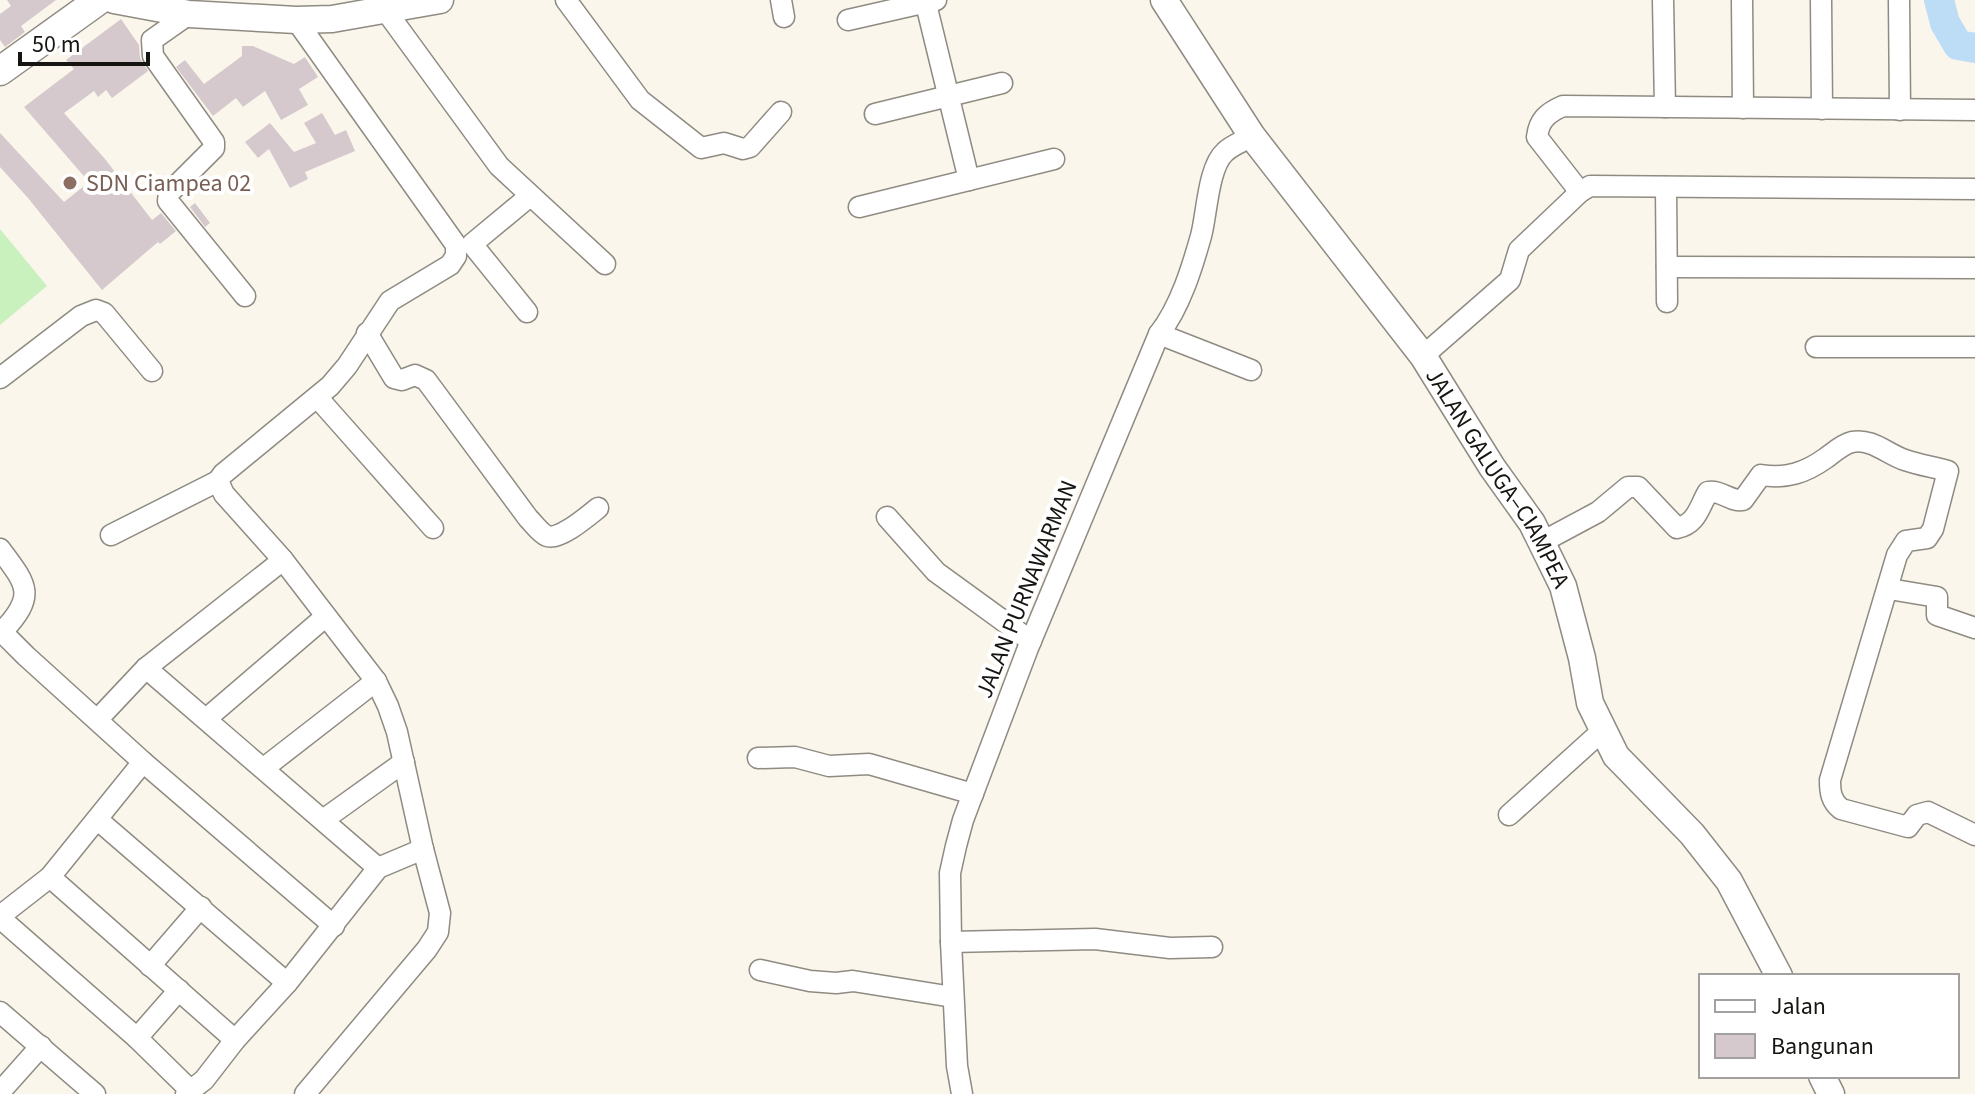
<svg xmlns="http://www.w3.org/2000/svg" width="1975" height="1094" font-family="'Source Sans 3',sans-serif">
  <style>
    .park { fill: #c9f1bd }
    .lines { fill: none; stroke-linecap: round; stroke-linejoin: round }
    .river { stroke: #bdddf7; stroke-width: 30 }
    .building { fill: #d5c9cd }
    .minor-casing { stroke: #8f8b82; stroke-width: 23 }
    .tertiary-casing { stroke: #8f8b82; stroke-width: 29 }
    .secondary-casing { stroke: #8f8b82; stroke-width: 31 }
    .minor { stroke: #fff; stroke-width: 20 }
    .tertiary { stroke: #fff; stroke-width: 26 }
    .secondary { stroke: #fff; stroke-width: 28 }
    .education-dot { fill: #8d6e63; stroke: #fff; stroke-width: 3 }
    .labels { text-anchor: middle; stroke-width: 8; stroke-linejoin: round; paint-order: stroke }
    .education-label { font-size: 24px; fill: #785e54; stroke: #fff; text-anchor: start }
    .street-label { font-size: 24px; fill: #161512; stroke: #fff }
  </style>
  <rect width="100%" height="100%" fill="#fbf6ec"/>
  <path class="park" d="M 0,229 L 47,286 L 0,325 Z"/>
  <g class="lines">
    <path class="river" d="M 1939,0 L 1945,23 L 1958,45 L 1975,48"/>
  </g>
  <g class="building">
    <path d="M 7,0 L 56,0 L 21,26 L 25,32 L 5,47 L 0,40 L 0,14 L 11,6 Z"/>
    <path d="M 121,19 L 139,45 L 140,58 L 148,71 L 112,98 L 106,90 L 98,97 L 94,91 L 64,113 L 105,159 L 152,220 L 161,213 L 176,231 L 160,244 L 158,242 L 102,290 L 28,198 L 0,167 L 0,133 L 64,202 L 89,182 L 24,107 L 74,69 L 66,60 Z"/>
    <path d="M 242,46 L 253,46 L 294,64 L 305,57 L 318,77 L 299,89 L 308,105 L 281,120 L 265,91 L 243,107 L 236,98 L 213,116 L 176,67 L 185,60 L 204,84 L 242,56 Z"/>
    <path d="M 322,113 L 335,135 L 346,130 L 355,151 L 305,172 L 308,179 L 290,188 L 269,149 L 258,158 L 245,142 L 270,123 L 294,152 L 316,143 L 304,123 Z"/>
    <path d="M 195,203 L 210,223 L 205,227 L 190,207 Z"/>
  </g>
  <g class="lines">
    <defs>
      <g id="minor">
        <path d="M 566,0 L 640,100 L 701,148 L 724,143 L 743,149 L 750,147 L 781,112"/>
        <path d="M 781,0 L 784,17"/>
        <path d="M 925,0 L 969,180"/>
        <path d="M 1663,0 L 1665,107"/>
        <path d="M 1742,0 L 1743,108"/>
        <path d="M 1821,0 L 1822,109"/>
        <path d="M 1899,0 L 1900,110"/>
        <path d="M 386,11 L 499,166 L 605,264"/>
        <path d="M 189,14 L 152,40 L 153,56 L 214,142 L 214,148 L 169,193 L 168,201 L 245,296"/>
        <path d="M 296,20 L 456,245 L 456,256 L 450,265 L 390,301 L 347,366 L 330,386 L 223,474 L 218,481 L 224,494 L 283,560 L 376,681 L 388,706 L 397,732 L 423,849 L 440,913 L 438,932 L 427,949 L 305,1094"/>
        <path d="M 848,20 L 936,0"/>
        <path d="M 875,114 L 1002,83"/>
        <path d="M 1666,187 L 1667,302"/>
        <path d="M 1580,192 L 1537,137 C 1539,120 1547,113 1563,106 L 1975,110"/>
        <path d="M 859,207 L 1054,159"/>
        <path d="M 1667,267 L 1975,268"/>
        <path d="M 527,312 L 472,244 L 530,196"/>
        <path d="M 367,333 L 394,378 L 402,380 L 415,375 L 426,380 L 528,518 C 534,524 540,533 547,536 C 559,541 588,516 598,508"/>
        <path d="M 1159,334 L 1251,370"/>
        <path d="M 1816,347 L 1975,347"/>
        <path d="M 1423,356 L 1510,280 L 1519,250 L 1580,192 L 1590,186 L 1975,189"/>
        <path d="M 0,378 L 81,316 L 96,310 L 104,313 L 152,371"/>
        <path d="M 317,397 L 433,528"/>
        <path d="M 887,517 L 936,572 L 1031,641"/>
        <path d="M 111,535 L 218,481"/>
        <path d="M 1542,542 L 1598,512 L 1628,487 L 1638,487 L 1677,528 C 1697,524 1699,507 1708,492 C 1721,490 1731,502 1743,500 L 1761,475 C 1786,479 1805,473 1826,458 C 1834,452 1843,444 1852,442 C 1872,438 1887,454 1905,460 C 1919,465 1934,467 1948,471 L 1933,529 L 1927,538 L 1906,541 L 1897,555 L 1830,780 C 1830,792 1831,801 1841,809 L 1908,827 L 1917,815 L 1928,812 L 1975,835"/>
        <path d="M 0,549 C 27,585 37,595 2,632"/>
        <path d="M 1889,589 L 1937,597 L 1937,615 L 1975,628"/>
        <path d="M 0,630 L 26,656 L 143,762 L 334,926"/>
        <path d="M 146,668 L 378,868"/>
        <path d="M 98,719 L 146,668 L 283,560"/>
        <path d="M 206,719 L 325,617"/>
        <path d="M 758,758 L 795,757 L 829,766 L 869,764 L 973,794"/>
        <path d="M 264,768 L 376,681"/>
        <path d="M 1509,815 L 1602,731"/>
        <path d="M 98,820 L 287,983"/>
        <path d="M 323,820 L 404,762"/>
        <path d="M 50,877 L 235,1040"/>
        <path d="M 0,916 L 50,877 L 143,762"/>
        <path d="M 0,918 L 137,1038 L 190,1090"/>
        <path d="M 951,942 L 1095,939 L 1170,948 L 1212,947"/>
        <path d="M 150,966 L 201,907"/>
        <path d="M 760,970 L 810,981 L 836,983 L 853,981 L 953,997"/>
        <path d="M 0,1012 L 95,1094"/>
        <path d="M 137,1038 L 179,990"/>
        <path d="M 0,1092 L 41,1046"/>
        <path d="M 186,1094 L 204,1080 L 235,1040 L 287,983 L 378,868 L 423,849"/>
        <path d="M 962,1094 L 957,1066 L 951,942 L 950,873 L 956,846 L 963,820 L 1028,648 L 1159,334 C 1180,307 1192,268 1201,236 C 1207,214 1208,167 1225,152 C 1232,145 1244,141 1252,136"/>
      </g>
      <g id="tertiary">
        <path d="M 114,0 L 189,14 L 296,20 L 332,19 L 440,0"/>
        <path id="s1" d="M 1164,0 L 1252,136 L 1423,356 L 1492,467 L 1532,523 L 1563,586 L 1582,658 L 1590,703 L 1616,756 L 1692,834 L 1729,881 L 1779,976"/>
        <path d="M 1822,1076 L 1831,1094"/>
      </g>
      <path id="secondary" d="M 0,71 L 99,0"/>
    </defs>
    <use href="#minor" class="minor-casing"/>
    <use href="#tertiary" class="tertiary-casing"/>
    <use href="#secondary" class="secondary-casing"/>
    <use href="#minor" class="minor"/>
    <use href="#tertiary" class="tertiary"/>
    <use href="#secondary" class="secondary"/>
  </g>
  <circle class="education-dot" cx="70" cy="183" r="8"/>
  <g class="labels">
    <g class="education-label">
      <text x="86" y="191">SDN Ciampea 02</text>
    </g>
    <g class="street-label">
      <text dy="8" stroke="none"><textPath href="#s1" startOffset="584">JALAN GALUGA–CIAMPEA</textPath></text>
      <text transform="translate(1026 589) rotate(-68)" y="8">JALAN PURNAWARMAN</text>
    </g>
  </g>
  <rect x="1699" y="974" width="260" height="104" fill="#ffffff" stroke="#a2a1a0" stroke-width="2"/>
  <rect x="1715" y="1000" width="40" height="12" fill="#ffffff" stroke="#a2a1a0" stroke-width="2"/>
  <text x="1771" y="1014" font-size="24" fill="#161512">Jalan</text>
  <rect x="1715" y="1034" width="40" height="24" fill="#d5c9cd" stroke="#a2a1a0" stroke-width="2"/>
  <text x="1771" y="1054" font-size="24" fill="#161512">Bangunan</text>
  <path d="M20 52v12h128v-12" fill="none" stroke="#161512" stroke-width="4"/>
  <text x="32" y="52" font-size="24" fill="#161512" stroke="#ffffff" stroke-width="6" paint-order="stroke">50 m</text>
</svg>
